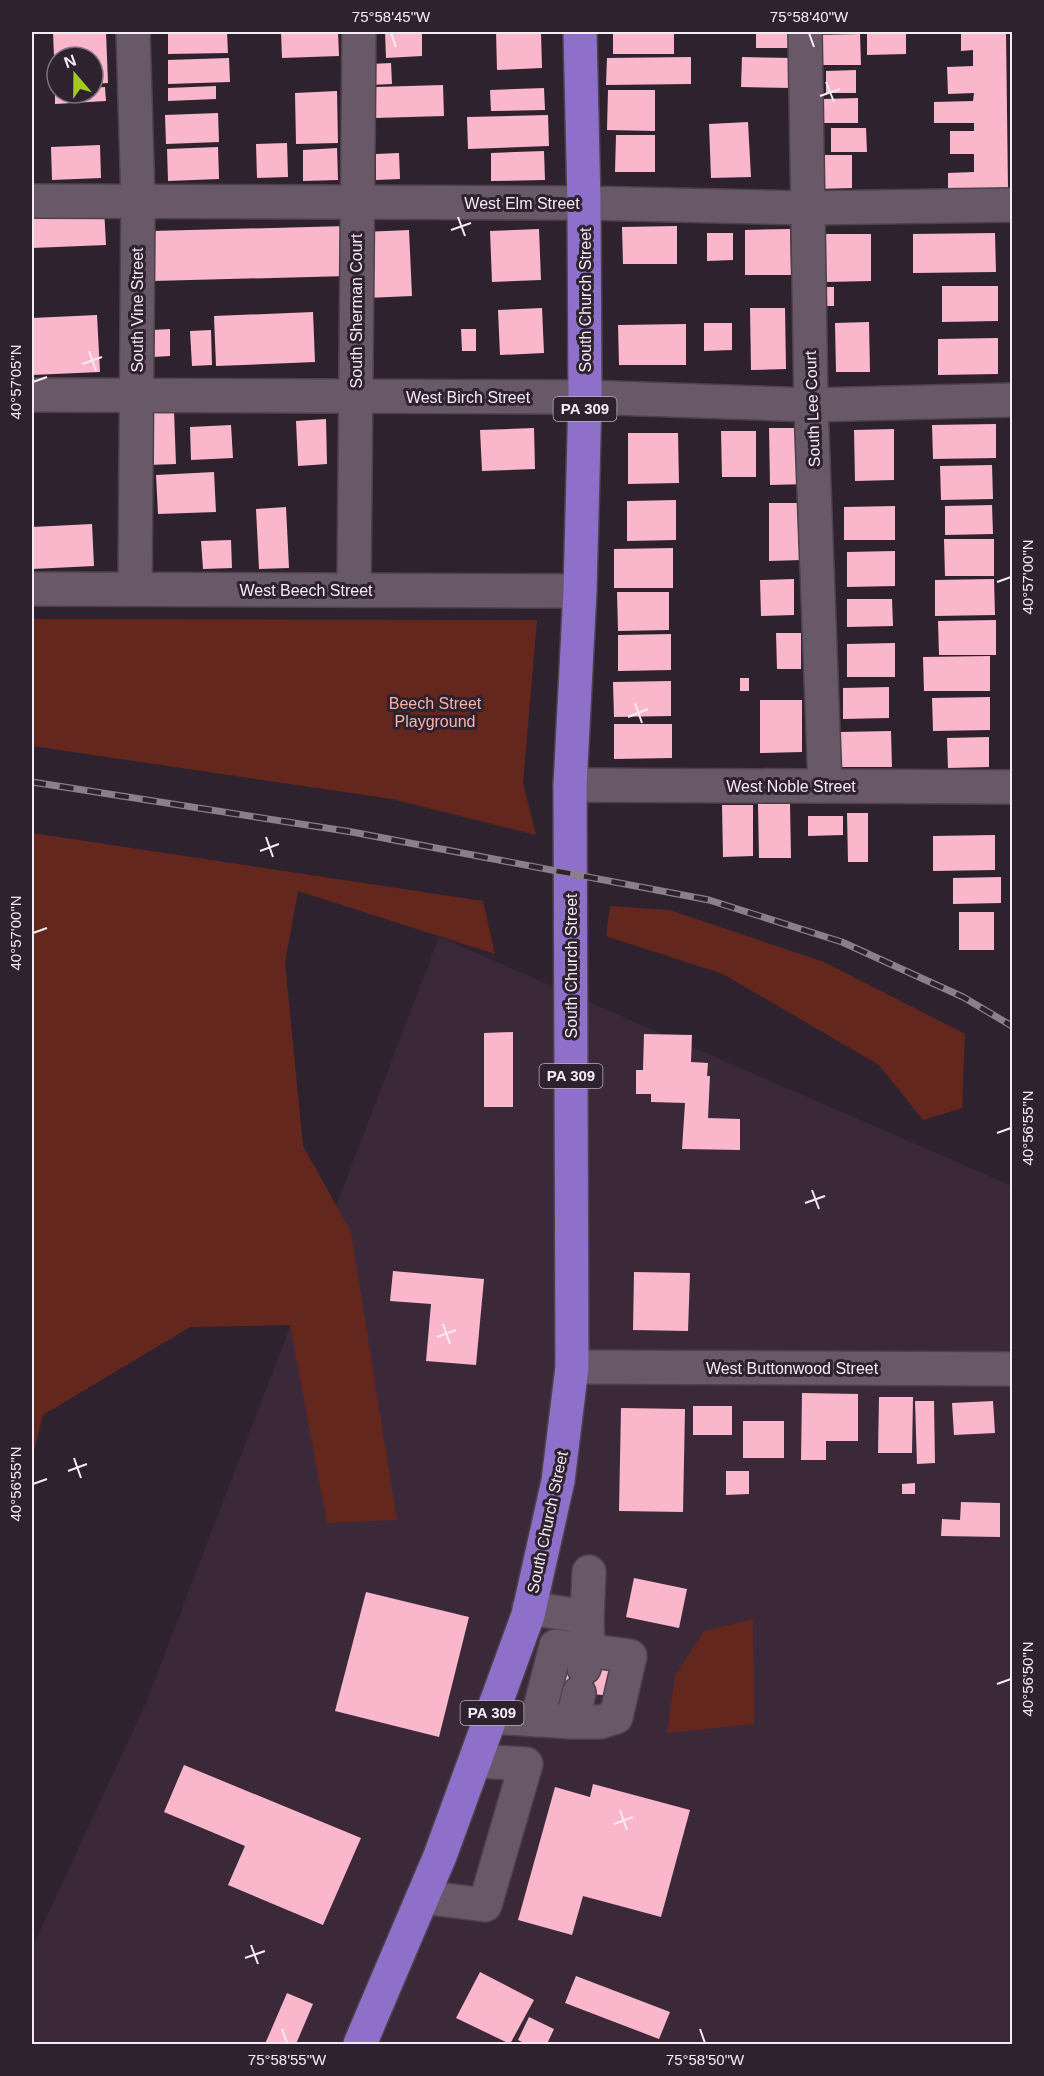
<svg xmlns="http://www.w3.org/2000/svg" width="1044" height="2076" font-family="Helvetica,sans-serif">
  <style>
    .built { fill: #3b293a }
    .green { fill: #64271e }
    .building { fill: #fab6cb }
    .lines { fill: none; stroke-linecap: round; stroke-linejoin: round }
    .minor-casing { stroke: #4c414c; stroke-width: 36 }
    .highway-casing { stroke: #4c414c; stroke-width: 36 }
    .minor { stroke: #695968; stroke-width: 33 }
    .highway { stroke: #8e70ca; stroke-width: 33 }
    .rail-casing { stroke: #8a7f8a; stroke-width: 7 }
    .rail { stroke: #2f222f; stroke-width: 4.5; stroke-dasharray: 14; stroke-linecap: butt }
    .ticks { fill: none; stroke: #f5ebf4; stroke-width: 2 }
    .labels { text-anchor: middle; stroke-width: 6; stroke-linejoin: round; paint-order: stroke }
    .shield { fill: #2f222f; stroke: #baafb9; stroke-width: 1.5 }
    .shield-label { font-size: 15px; font-weight: bold; fill: #f5ebf4 }
    .street-label { font-size: 16px; fill: #f5ebf4; stroke: #2f222f }
    .park-label { font-size: 16px; fill: #f7b4a9; stroke: #2f222f }
    .neatline { fill: none; stroke: #f5ebf4; stroke-width: 2 }
    .ticks-label { font-size: 15px; text-anchor: middle; fill: #f5ebf4 }
  </style>
  <rect width="100%" height="100%" fill="#2f222f"/>
  <path class="built" d="M 439,937 L 1012,1186 L 1012,2044 L 32,2044 L 32,1948 L 146,1703 Z"/>
  <g class="green">
    <path d="M 32,619 L 537,620 L 523,783 L 536,835 L 392,799 L 32,746 Z"/>
    <path d="M 32,833 L 483,901 L 495,954 L 298,891 L 285,963 L 303,1146 L 351,1232 L 397,1520 L 327,1523 L 290,1325 L 190,1327 L 43,1415 L 32,1459 Z"/>
    <path d="M 610,906 L 669,910 L 824,962 L 965,1034 L 962,1108 L 923,1120 L 879,1065 L 723,974 L 606,936 Z"/>
    <path d="M 753,1619 L 754,1724 L 667,1733 L 675,1676 L 704,1631 Z"/>
  </g>
  <g class="building">
    <path d="M 53,32 L 106,32 L 108,83 L 93,84 L 93,57 L 57,57 L 57,82 L 55,82 Z"/>
    <path d="M 168,32 L 227,32 L 228,53 L 168,54 Z"/>
    <path d="M 281,32 L 338,32 L 339,56 L 282,58 Z"/>
    <path d="M 385,32 L 422,32 L 422,56 L 386,58 Z"/>
    <path d="M 496,32 L 541,32 L 542,68 L 497,70 Z"/>
    <rect x="613" y="32" width="61" height="22"/>
    <rect x="756" y="32" width="34" height="16"/>
    <path d="M 1006,32 L 1008,189 L 948,189 L 948,173 L 974,172 L 974,154 L 950,154 L 950,131 L 974,131 L 974,123 L 934,123 L 934,102 L 973,101 L 974,93 L 948,94 L 947,67 L 973,66 L 973,50 L 961,51 L 961,33 Z"/>
    <path d="M 860,34 L 861,65 L 817,65 L 816,35 Z"/>
    <path d="M 867,34 L 906,34 L 906,54 L 867,55 Z"/>
    <path d="M 691,57 L 691,84 L 606,85 L 607,58 Z"/>
    <path d="M 742,57 L 793,58 L 793,88 L 741,87 Z"/>
    <path d="M 229,58 L 230,82 L 168,84 L 168,60 Z"/>
    <path d="M 391,63 L 392,84 L 370,85 L 370,64 Z"/>
    <path d="M 856,70 L 856,93 L 826,93 L 826,71 Z"/>
    <path d="M 443,85 L 444,116 L 375,118 L 375,87 Z"/>
    <path d="M 216,86 L 216,99 L 168,101 L 168,88 Z"/>
    <path d="M 105,87 L 106,101 L 55,104 L 55,89 L 57,89 L 57,93 L 93,93 L 93,88 Z"/>
    <path d="M 544,88 L 545,110 L 491,111 L 490,90 Z"/>
    <path d="M 608,90 L 655,90 L 655,131 L 607,130 Z"/>
    <path d="M 337,91 L 338,143 L 296,144 L 295,93 Z"/>
    <path d="M 858,98 L 858,123 L 824,123 L 824,99 Z"/>
    <path d="M 218,113 L 219,142 L 166,144 L 165,115 Z"/>
    <path d="M 548,115 L 549,146 L 468,149 L 467,117 Z"/>
    <path d="M 748,122 L 751,177 L 711,178 L 709,124 Z"/>
    <path d="M 831,128 L 866,128 L 867,152 L 831,152 Z"/>
    <path d="M 616,135 L 655,135 L 655,172 L 615,172 Z"/>
    <path d="M 287,143 L 288,177 L 257,178 L 256,144 Z"/>
    <path d="M 100,145 L 101,178 L 52,180 L 51,147 Z"/>
    <path d="M 218,147 L 219,179 L 168,181 L 167,149 Z"/>
    <path d="M 337,148 L 338,180 L 303,181 L 303,150 Z"/>
    <path d="M 544,151 L 545,180 L 491,181 L 491,153 Z"/>
    <path d="M 399,153 L 400,179 L 376,180 L 376,154 Z"/>
    <path d="M 817,155 L 852,155 L 852,188 L 817,189 Z"/>
    <path d="M 104,208 L 106,245 L 32,248 L 32,212 Z"/>
    <path d="M 347,226 L 348,276 L 153,281 L 152,231 Z"/>
    <path d="M 677,226 L 677,264 L 623,264 L 622,227 Z"/>
    <path d="M 539,229 L 541,280 L 492,282 L 490,231 Z"/>
    <path d="M 790,229 L 791,275 L 745,275 L 745,230 Z"/>
    <path d="M 409,230 L 412,296 L 366,298 L 363,232 Z"/>
    <path d="M 707,233 L 733,233 L 733,260 L 707,261 Z"/>
    <path d="M 995,233 L 996,272 L 913,273 L 913,234 Z"/>
    <path d="M 825,234 L 871,234 L 871,281 L 826,282 Z"/>
    <path d="M 942,286 L 998,286 L 998,321 L 942,322 Z"/>
    <rect x="817" y="287" width="17" height="19"/>
    <path d="M 542,308 L 544,353 L 500,355 L 498,310 Z"/>
    <path d="M 750,308 L 785,308 L 786,369 L 751,370 Z"/>
    <path d="M 313,312 L 315,362 L 216,366 L 214,316 Z"/>
    <path d="M 97,315 L 100,372 L 32,375 L 32,318 Z"/>
    <path d="M 869,322 L 870,372 L 836,372 L 835,323 Z"/>
    <path d="M 704,323 L 732,323 L 732,350 L 704,351 Z"/>
    <path d="M 686,324 L 686,365 L 619,365 L 618,325 Z"/>
    <path d="M 170,329 L 170,356 L 153,357 L 153,330 Z"/>
    <path d="M 461,329 L 476,329 L 476,351 L 462,351 Z"/>
    <path d="M 211,330 L 212,365 L 192,366 L 190,331 Z"/>
    <path d="M 998,338 L 998,374 L 938,375 L 938,339 Z"/>
    <path d="M 174,411 L 176,464 L 148,465 L 146,412 Z"/>
    <path d="M 326,419 L 327,464 L 298,466 L 296,421 Z"/>
    <path d="M 996,424 L 996,458 L 933,459 L 932,425 Z"/>
    <path d="M 231,425 L 233,458 L 191,460 L 190,427 Z"/>
    <path d="M 534,428 L 535,469 L 482,471 L 480,430 Z"/>
    <path d="M 769,428 L 807,428 L 807,484 L 770,485 Z"/>
    <path d="M 894,429 L 894,480 L 855,481 L 854,430 Z"/>
    <path d="M 721,431 L 756,431 L 756,477 L 722,477 Z"/>
    <path d="M 628,433 L 678,433 L 679,483 L 628,484 Z"/>
    <path d="M 992,465 L 993,499 L 941,500 L 940,466 Z"/>
    <path d="M 214,472 L 216,512 L 158,514 L 156,475 Z"/>
    <path d="M 676,500 L 676,540 L 627,541 L 627,501 Z"/>
    <path d="M 769,503 L 802,503 L 802,560 L 769,561 Z"/>
    <path d="M 992,505 L 993,534 L 945,535 L 945,506 Z"/>
    <path d="M 895,506 L 895,540 L 844,540 L 844,507 Z"/>
    <path d="M 286,507 L 289,568 L 259,569 L 256,509 Z"/>
    <path d="M 92,524 L 94,566 L 32,569 L 32,527 Z"/>
    <path d="M 944,539 L 994,539 L 994,576 L 945,576 Z"/>
    <path d="M 231,540 L 232,568 L 203,569 L 201,541 Z"/>
    <path d="M 673,548 L 673,588 L 614,588 L 614,549 Z"/>
    <path d="M 895,551 L 895,586 L 847,587 L 847,552 Z"/>
    <path d="M 794,579 L 794,615 L 761,616 L 760,580 Z"/>
    <path d="M 994,579 L 995,615 L 935,616 L 935,580 Z"/>
    <path d="M 617,592 L 669,592 L 669,630 L 618,631 Z"/>
    <path d="M 847,599 L 892,599 L 893,626 L 847,627 Z"/>
    <path d="M 996,620 L 996,655 L 939,655 L 938,621 Z"/>
    <path d="M 776,633 L 801,633 L 801,669 L 777,669 Z"/>
    <path d="M 671,634 L 671,670 L 618,671 L 618,635 Z"/>
    <path d="M 895,643 L 895,677 L 847,677 L 847,644 Z"/>
    <path d="M 990,656 L 990,691 L 924,691 L 923,657 Z"/>
    <rect x="740" y="678" width="9" height="13"/>
    <path d="M 671,681 L 671,716 L 614,717 L 613,682 Z"/>
    <path d="M 889,687 L 889,718 L 843,719 L 843,688 Z"/>
    <path d="M 990,697 L 990,730 L 933,731 L 932,698 Z"/>
    <path d="M 760,700 L 802,700 L 802,752 L 760,753 Z"/>
    <path d="M 614,724 L 672,724 L 672,758 L 614,759 Z"/>
    <path d="M 891,731 L 892,767 L 841,767 L 840,732 Z"/>
    <path d="M 989,737 L 989,767 L 948,768 L 947,738 Z"/>
    <path d="M 758,804 L 790,804 L 791,858 L 759,858 Z"/>
    <path d="M 722,805 L 753,805 L 753,856 L 723,857 Z"/>
    <path d="M 847,813 L 868,813 L 868,862 L 848,862 Z"/>
    <path d="M 808,816 L 843,816 L 843,835 L 808,836 Z"/>
    <path d="M 995,835 L 995,870 L 933,871 L 933,836 Z"/>
    <path d="M 1001,877 L 1001,903 L 953,904 L 953,878 Z"/>
    <rect x="959" y="912" width="35" height="38"/>
    <path d="M 513,1032 L 513,1107 L 484,1107 L 484,1033 Z"/>
    <path d="M 644,1034 L 692,1035 L 691,1062 L 708,1063 L 707,1076 L 710,1076 L 708,1118 L 740,1119 L 740,1150 L 682,1149 L 685,1103 L 651,1102 L 651,1094 L 636,1094 L 636,1070 L 643,1070 Z"/>
    <path d="M 393,1271 L 484,1279 L 476,1365 L 426,1361 L 431,1304 L 390,1301 Z"/>
    <path d="M 634,1272 L 690,1273 L 688,1331 L 633,1330 Z"/>
    <path d="M 802,1393 L 858,1394 L 858,1441 L 826,1441 L 826,1460 L 801,1460 Z"/>
    <path d="M 879,1397 L 913,1397 L 912,1453 L 878,1453 Z"/>
    <path d="M 915,1401 L 934,1401 L 935,1463 L 917,1464 Z"/>
    <path d="M 993,1401 L 995,1433 L 954,1435 L 952,1403 Z"/>
    <rect x="693" y="1406" width="39" height="29"/>
    <path d="M 621,1408 L 685,1409 L 683,1512 L 619,1511 Z"/>
    <rect x="743" y="1421" width="41" height="37"/>
    <path d="M 726,1471 L 749,1471 L 749,1494 L 726,1495 Z"/>
    <path d="M 915,1483 L 915,1494 L 902,1494 L 902,1484 Z"/>
    <path d="M 961,1502 L 1000,1503 L 1000,1537 L 941,1536 L 942,1519 L 960,1520 Z"/>
    <path d="M 634,1578 L 687,1589 L 679,1628 L 626,1617 Z"/>
    <path d="M 366,1592 L 469,1617 L 439,1737 L 335,1711 Z"/>
    <path d="M 554,1664 L 613,1671 L 610,1696 L 551,1689 Z"/>
    <path d="M 184,1765 L 361,1838 L 323,1925 L 228,1885 L 245,1846 L 164,1812 Z"/>
    <path d="M 593,1784 L 690,1810 L 661,1917 L 583,1896 L 572,1935 L 518,1920 L 555,1787 L 590,1797 Z"/>
    <path d="M 480,1972 L 534,2000 L 510,2044 L 456,2018 Z"/>
    <path d="M 576,1976 L 670,2012 L 659,2039 L 565,2003 Z"/>
    <path d="M 287,1993 L 313,2004 L 296,2044 L 265,2044 Z"/>
    <path d="M 529,2017 L 554,2029 L 547,2044 L 526,2044 L 518,2040 Z"/>
  </g>
  <g class="lines">
    <defs>
      <g id="minor">
        <path d="M 133,32 L 138,201 L 135,589"/>
        <path d="M 805,32 L 811,405 L 825,786"/>
        <path d="M 32,201 L 584,203 L 807,208 L 1012,205"/>
        <path d="M 32,395 L 585,397 L 811,405 L 1012,400"/>
        <path d="M 32,589 L 580,591"/>
        <path d="M 354,590 L 359,32"/>
        <path d="M 570,785 L 1012,787"/>
        <path d="M 572,1367 L 1012,1369"/>
        <path d="M 529,1608 L 587,1617 L 588,1649 L 584,1668"/>
        <path d="M 587,1617 L 589,1572"/>
        <path d="M 491,1717 L 572,1722 L 579,1693"/>
        <path d="M 537,1720 L 556,1646 L 630,1656 L 616,1717 L 600,1722 L 572,1722"/>
        <path d="M 423,1897 L 485,1905 L 526,1764 L 475,1761"/>
      </g>
      <path id="highway" d="M 360,2044 L 440,1856 L 528,1615 L 558,1481 L 572,1367 L 570,785 L 580,591 L 585,397 L 584,203 L 580,32"/>
    </defs>
    <use href="#minor" class="minor-casing"/>
    <use href="#highway" class="highway-casing"/>
    <use href="#minor" class="minor"/>
    <use href="#highway" class="highway"/>
    <defs>
      <path id="rail" d="M 32,782 L 352,832 L 709,900 L 842,942 L 963,997 L 1012,1026"/>
    </defs>
    <use href="#rail" class="rail-casing"/>
    <use href="#rail" class="rail"/>
  </g>
  <path class="ticks" d="M 391,33 L 396,47M 809,33 L 814,47M 826,82 L 834,102M 820,96 L 840,89M 458,217 L 465,236M 451,230 L 471,223M 89,351 L 96,371M 82,364 L 102,357M 33,382 L 47,377M 997,582 L 1011,577M 635,703 L 642,723M 628,717 L 648,709M 266,837 L 273,857M 260,851 L 279,844M 33,933 L 47,928M 997,1133 L 1011,1128M 812,1190 L 819,1209M 805,1203 L 825,1196M 443,1324 L 450,1344M 437,1337 L 456,1330M 74,1458 L 81,1478M 68,1471 L 87,1464M 33,1484 L 47,1479M 997,1684 L 1011,1679M 620,1810 L 627,1830M 614,1824 L 633,1817M 251,1945 L 258,1964M 245,1958 L 265,1951M 282,2029 L 287,2043M 700,2029 L 705,2043"/>
  <g class="labels">
    <g class="shield">
      <rect x="553.5" y="397" width="63" height="24" rx="4.5"/>
      <rect x="539.5" y="1064" width="63" height="24" rx="4.5"/>
      <rect x="460.5" y="1701" width="63" height="24" rx="4.5"/>
    </g>
    <g class="shield-label">
      <text x="585" y="414">PA 309</text>
      <text x="571" y="1081">PA 309</text>
      <text x="492" y="1718">PA 309</text>
    </g>
    <g class="street-label">
      <text x="522" y="209">West Elm Street</text>
      <text transform="translate(585 300) rotate(-90)" y="6">South Church Street</text>
      <text transform="translate(137 310) rotate(-90)" y="6">South Vine Street</text>
      <text transform="translate(356 311) rotate(-90)" y="6">South Sherman Court</text>
      <text x="468" y="403">West Birch Street</text>
      <text transform="translate(812 409) rotate(-92)" y="6">South Lee Court</text>
      <text x="306" y="596">West Beech Street</text>
      <text x="791" y="792">West Noble Street</text>
      <text transform="translate(571 966) rotate(-90)" y="6">South Church Street</text>
      <text x="792" y="1374">West Buttonwood Street</text>
      <text transform="translate(547 1522) rotate(-78)" y="6">South Church Street</text>
    </g>
    <g class="park-label">
      <text x="435" y="709">Beech Street<tspan x="435" dy="18">Playground</tspan></text>
    </g>
  </g>
  <rect width="1044" height="2076" fill="none" stroke="#2f222f" stroke-width="66"/>
  <g transform="translate(75 75) rotate(340)"><circle r="28" fill="#2f222f" stroke="#7e727e" stroke-width="1.5"/>
  <path d="M0-4.5L10 22L0 15L-10 22Z" fill="#a4c824"/>
  <text y="-9" font-size="16" font-weight="bold" text-anchor="middle" fill="#f5ebf4">N</text>
  </g>
  <rect x="33" y="33" width="978" height="2010" class="neatline"/>
  <g class="ticks-label">
    <text x="391" y="22">75°58'45"W</text>
    <text x="809" y="22">75°58'40"W</text>
    <text transform="translate(16 382) rotate(-90)" y="5">40°57'05"N</text>
    <text transform="translate(1028 577) rotate(-90)" y="5">40°57'00"N</text>
    <text transform="translate(16 933) rotate(-90)" y="5">40°57'00"N</text>
    <text transform="translate(1028 1128) rotate(-90)" y="5">40°56'55"N</text>
    <text transform="translate(16 1484) rotate(-90)" y="5">40°56'55"N</text>
    <text transform="translate(1028 1679) rotate(-90)" y="5">40°56'50"N</text>
    <text x="287" y="2065">75°58'55"W</text>
    <text x="705" y="2065">75°58'50"W</text>
  </g>
</svg>
